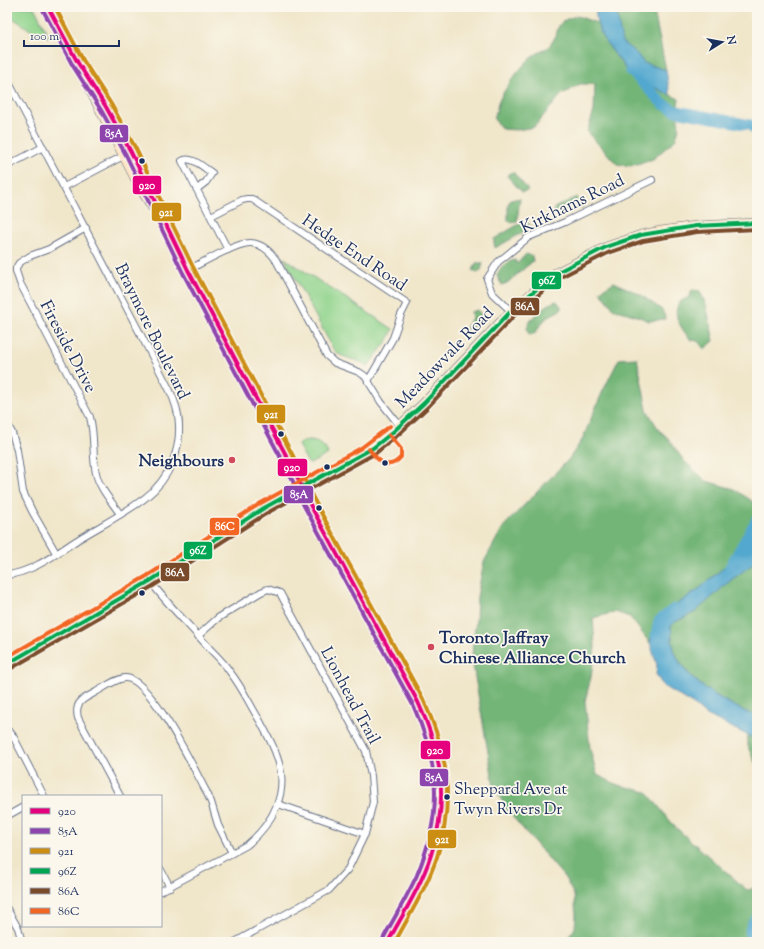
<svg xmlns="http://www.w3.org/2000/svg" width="764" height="949" font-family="'Sorts Mill Goudy',serif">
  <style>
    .green { fill: #8fd38b; stroke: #558174 }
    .forest { fill: #73b577; stroke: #47726a }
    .water { fill: #53a8cf; stroke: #376c96 }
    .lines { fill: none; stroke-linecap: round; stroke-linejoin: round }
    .river { stroke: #53a8cf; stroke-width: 11 }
    .street-casing { stroke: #666f84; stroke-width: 8 }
    .secondary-casing { stroke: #666f84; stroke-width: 10 }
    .street { stroke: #fff; stroke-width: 6 }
    .secondary { stroke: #fde5c5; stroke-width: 9 }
    .bus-1-casing { stroke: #fbf7ec; stroke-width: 7 }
    .bus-2-casing { stroke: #fbf7ec; stroke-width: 7 }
    .bus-3-casing { stroke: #fbf7ec; stroke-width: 7 }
    .bus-4-casing { stroke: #fbf7ec; stroke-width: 7 }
    .bus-5-casing { stroke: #fbf7ec; stroke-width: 7 }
    .bus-6-casing { stroke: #fbf7ec; stroke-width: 7 }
    .bus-1 { stroke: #e5007d; stroke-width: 4 }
    .bus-2 { stroke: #8e44ad; stroke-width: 4 }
    .bus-3 { stroke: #cb8e13; stroke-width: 4 }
    .bus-4 { stroke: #00a651; stroke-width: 4 }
    .bus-5 { stroke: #7a4b2a; stroke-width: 4 }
    .bus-6 { stroke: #f26522; stroke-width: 4 }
    .bus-dot { fill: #1b2f5e; stroke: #fbf7ec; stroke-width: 1.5 }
    .poi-dot { fill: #d1495b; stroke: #fbf7ec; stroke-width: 1.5 }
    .labels { text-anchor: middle; stroke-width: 3.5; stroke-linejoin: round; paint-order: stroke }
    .bus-label { font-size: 16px; fill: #1b2f5e; stroke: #fbf7ec; text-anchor: start }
    .street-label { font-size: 17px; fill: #1b2f5e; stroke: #fbf7ec }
    .poi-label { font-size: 17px; font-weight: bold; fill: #1b2f5e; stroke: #fbf7ec; text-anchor: end }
    .line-badge { stroke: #fbf7ec; stroke-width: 1.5 }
    .badge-label { font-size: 11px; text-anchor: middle; font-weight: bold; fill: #fff }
  </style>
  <rect width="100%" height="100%" fill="#fbf7ec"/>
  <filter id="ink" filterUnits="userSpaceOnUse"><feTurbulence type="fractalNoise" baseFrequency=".025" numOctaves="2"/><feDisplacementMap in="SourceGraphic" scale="8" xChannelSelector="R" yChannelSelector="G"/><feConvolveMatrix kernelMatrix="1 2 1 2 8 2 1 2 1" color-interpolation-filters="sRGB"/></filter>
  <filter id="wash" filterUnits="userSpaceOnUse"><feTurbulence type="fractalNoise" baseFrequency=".012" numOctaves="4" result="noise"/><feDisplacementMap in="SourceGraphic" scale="16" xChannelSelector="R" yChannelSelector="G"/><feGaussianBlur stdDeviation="0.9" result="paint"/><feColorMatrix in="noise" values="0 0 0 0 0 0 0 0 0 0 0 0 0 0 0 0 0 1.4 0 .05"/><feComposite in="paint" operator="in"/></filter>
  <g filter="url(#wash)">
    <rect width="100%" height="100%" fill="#f0e6ca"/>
    <g class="green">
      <path d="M 7,7 L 34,7 L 49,37 L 32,31 L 7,14 Z"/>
      <path d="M 284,258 L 393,329 L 388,340 L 368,366 C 357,359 345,359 335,352 Z"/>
      <path d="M 308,440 C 318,440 325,445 328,454 L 310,464 L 308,463 L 298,445 L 301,442 Z"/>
    </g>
    <g class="forest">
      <path d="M 614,7 L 653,7 L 666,70 L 644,63 L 636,53 L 621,42 L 616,9 Z"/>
      <path d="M 577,16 L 597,23 L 603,38 L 628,72 L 639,80 L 679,99 L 677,111 L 679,127 L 676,139 L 653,159 L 630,166 L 617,164 L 587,132 L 594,111 L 595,84 L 580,84 L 561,95 L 534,127 L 517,130 L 502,129 L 494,119 C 496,113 497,106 499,101 C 505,88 521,66 532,57 C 538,52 546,50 550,45 C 563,29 551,22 577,16 Z"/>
      <path d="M 513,172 L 528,190 L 523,192 L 521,191 L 508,177 L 508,174 Z"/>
      <path d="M 577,197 L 583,207 L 564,213 L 555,214 L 554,208 Z"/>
      <path d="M 520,198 L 517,221 L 512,223 L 508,220 L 508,204 L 511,200 Z"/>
      <path d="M 528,223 L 531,228 L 495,248 L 494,243 L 494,239 L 519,224 Z"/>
      <path d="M 526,254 L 532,256 L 533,261 L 507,283 L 502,285 L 497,276 C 500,268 507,261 515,260 L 517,264 Z"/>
      <path d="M 476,263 L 483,263 L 481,270 L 478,273 L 473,271 Z"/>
      <path d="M 614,282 L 641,295 L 662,310 L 666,319 L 649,321 L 637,316 L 614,309 L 600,291 Z"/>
      <path d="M 692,290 L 700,291 L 706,305 L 714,341 L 704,349 L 698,341 L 691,340 C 683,331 669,313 681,301 C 683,300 687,298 690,297 Z"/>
      <path d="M 555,301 L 558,302 L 562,308 C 557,313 553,313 548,317 C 543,321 538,327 536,333 L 529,335 L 527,329 C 530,316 543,308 555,301 Z"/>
      <path d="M 477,310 L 482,315 L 474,325 L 467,331 L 467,326 L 472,318 L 471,312 Z"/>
      <path d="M 637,358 L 647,410 L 659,430 L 668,438 L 684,461 L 706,481 L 734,489 L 752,501 L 757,507 L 747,545 L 744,550 L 699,589 L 669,610 L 653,631 L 650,643 L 630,617 L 615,612 L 593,618 L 595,647 L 591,677 L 585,701 L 590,749 L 597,775 L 618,785 L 647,792 L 675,827 L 747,890 L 752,889 L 757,883 L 757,942 L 567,942 L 567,939 L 575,928 L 576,915 L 574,895 L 565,878 L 507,810 L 494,786 L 475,677 L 472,657 L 473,643 L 476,621 L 477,597 L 484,562 L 503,527 L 569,459 L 582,440 L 602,393 L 619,359 Z"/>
      <path d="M 757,559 L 757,717 C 727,703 680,680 673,645 C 671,639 672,632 671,626 L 675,622 L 695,612 L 731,580 L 754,563 Z"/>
      <path d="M 748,736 L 757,740 L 757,766 C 753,758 745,745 748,736 Z"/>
    </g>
    <g class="water">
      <path d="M 595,7 L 614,7 L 616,8 L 622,42 L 636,53 L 644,63 L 666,70 L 670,95 L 639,80 L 628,72 L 603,38 L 597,23 Z"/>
      <path d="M 753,521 L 757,540 L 757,559 L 754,563 L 731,580 L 695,612 L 675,622 L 671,626 C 672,632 671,639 673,645 C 680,681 727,703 757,717 L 757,740 L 705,714 L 694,705 L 663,686 L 656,674 L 657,665 L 650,643 L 653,631 L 669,610 L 699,589 L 744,550 L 747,545 Z"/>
    </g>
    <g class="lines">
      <g class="river">
        <path d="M 631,71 L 663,104 L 676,111 L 750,125 L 757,131"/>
        <path d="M 729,569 L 757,519"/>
        <path d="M 656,636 L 659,621 L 674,609"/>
        <path d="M 753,942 C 748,931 750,926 757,917"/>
      </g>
    </g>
  </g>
  <g filter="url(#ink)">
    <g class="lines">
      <defs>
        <g id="street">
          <path d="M 7,79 L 165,381 C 171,392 176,403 178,415 C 183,447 170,479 145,498 C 127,512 102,525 82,537 C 59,551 35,572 7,575"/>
          <path d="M 7,166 L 43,147"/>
          <path d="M 64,187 L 127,154"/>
          <path d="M 197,189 L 206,182 L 212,173 C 204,168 191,155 182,161 L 228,250"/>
          <path d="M 211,216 L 242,200 L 247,199 L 252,199 L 407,303 L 401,315 L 393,338 L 368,381"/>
          <path d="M 86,228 L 49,249 L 30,256 L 19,263 L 16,268 L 16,271 L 20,283 L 90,417 C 95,436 92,455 96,473 C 99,488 112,502 120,514"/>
          <path d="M 188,270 C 202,263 237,242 251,243 C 262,244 270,251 276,260 L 327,356 L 335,363 L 359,372 L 365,376 L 381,402 L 400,426"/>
          <path d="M 511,311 L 492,293 L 487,279 L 498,262 L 529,237 L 565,222 L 652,180"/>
          <path d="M 7,423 L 12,433 L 17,450 L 23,492 L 32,511 L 56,553"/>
          <path d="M 150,581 C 168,605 190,626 210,649 C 217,656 225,664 230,672 C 242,687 250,705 260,721 C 266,733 273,744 277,757 C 290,792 273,823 247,845 L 161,891"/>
          <path d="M 198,636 L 218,618 L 261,592 L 268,589 L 280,593 L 366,751 L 371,776 L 373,802 L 365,834 L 348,869 L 329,890 L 235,942"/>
          <path d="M 7,731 L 10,732 L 13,736 L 44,796"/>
          <path d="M 120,796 L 78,718 C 74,701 84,699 96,692 C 103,688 119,677 126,678 C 151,679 194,769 206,791 L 211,802 L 218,825 L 232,853"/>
          <path d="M 278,804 L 365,834"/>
          <path d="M 7,816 L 23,807"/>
          <path d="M 161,870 L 170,887"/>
          <path d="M 7,909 L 18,928 L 22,942"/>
        </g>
        <g id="secondary">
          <path d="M 48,7 L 81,69"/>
          <path d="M 78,63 L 106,107 L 131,152 L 188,270 L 296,474 L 308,501 L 423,713 C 447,768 447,822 422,877 C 412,899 399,921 388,942"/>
          <path d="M 90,90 L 139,186 L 152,207"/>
          <path d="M 7,664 L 150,581 L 264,508 L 315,481 L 373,448 L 394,431 L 424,403 L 511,311 L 554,274 L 606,247 L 641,235 L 661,231 L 696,226 L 757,223"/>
        </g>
      </defs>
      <use href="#street" class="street-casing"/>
      <use href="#secondary" class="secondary-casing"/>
      <use href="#street" class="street"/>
      <use href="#secondary" class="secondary"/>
      <defs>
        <path id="bus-1" d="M 48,7 L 78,63 L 106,107 L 131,152 L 188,270 L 296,474 L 308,501 L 418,702 C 442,753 449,800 431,855 C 421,886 403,914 388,942"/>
        <path id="bus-2" d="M 43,10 L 73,66 L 101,110 L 126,155 L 183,273 L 291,477 L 303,504 L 413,705 C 440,765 443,813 417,875 C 407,897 394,918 383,939"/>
        <path id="bus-3" d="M 55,7 L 83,60 L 111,104 L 136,149 L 193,267 L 301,471 L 313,498 L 423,699 C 448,752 455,800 437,857 C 427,887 410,914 395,942"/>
        <path id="bus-4" d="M 7,664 L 150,581 L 264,508 L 373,448 L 394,431 L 424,403 L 511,311 L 554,274 L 606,247 L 641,235 L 696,226 L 757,223"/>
        <path id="bus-5" d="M 10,669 L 153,586 L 267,513 L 376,453 L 398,435 L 428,407 L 515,315 L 557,279 L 608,253 L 643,241 L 697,232 L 757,229"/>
        <g id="bus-6">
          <path d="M 369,449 C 378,461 388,472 401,457 L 401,449 L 389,435"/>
          <path d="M 7,657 L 147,576 L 261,503 L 361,448 L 390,426"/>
        </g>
      </defs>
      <use href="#bus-1" class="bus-1-casing"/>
      <use href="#bus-2" class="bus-2-casing"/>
      <use href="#bus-3" class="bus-3-casing"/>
      <use href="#bus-4" class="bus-4-casing"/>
      <use href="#bus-5" class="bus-5-casing"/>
      <use href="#bus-6" class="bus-6-casing"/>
      <use href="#bus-1" class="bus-1"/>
      <use href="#bus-2" class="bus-2"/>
      <use href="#bus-3" class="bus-3"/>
      <use href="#bus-4" class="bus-4"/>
      <use href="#bus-5" class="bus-5"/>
      <use href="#bus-6" class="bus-6"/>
    </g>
  </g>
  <g class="bus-dot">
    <circle cx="142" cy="161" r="3.5"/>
    <circle cx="281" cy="434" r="3.5"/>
    <circle cx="385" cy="463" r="3.5"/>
    <circle cx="327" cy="467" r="3.5"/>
    <circle cx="319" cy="508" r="3.5"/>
    <circle cx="142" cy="593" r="3.5"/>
    <circle cx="447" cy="797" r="3.5"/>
  </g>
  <g class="poi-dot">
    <circle cx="232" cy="460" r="4"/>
    <circle cx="431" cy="647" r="4"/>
  </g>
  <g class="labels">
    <g class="bus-label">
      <text x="454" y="794">Sheppard Ave at<tspan x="454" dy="20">Twyn Rivers Dr</tspan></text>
    </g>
    <g class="street-label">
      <text transform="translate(572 203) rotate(-26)" y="6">Kirkhams Road</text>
      <text transform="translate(355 252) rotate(34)" y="6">Hedge End Road</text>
      <text transform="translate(153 331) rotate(64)" y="6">Braymore Boulevard</text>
      <text transform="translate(69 346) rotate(62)" y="6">Fireside Drive</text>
      <text transform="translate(444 357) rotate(-46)" y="6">Meadowvale Road</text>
      <text transform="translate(351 695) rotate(62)" y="6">Lionhead Trail</text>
    </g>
    <g class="poi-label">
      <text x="224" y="466">Neighbours</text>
      <text x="439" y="643" text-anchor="start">Toronto Jaffray<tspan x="439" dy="20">Chinese Alliance Church</tspan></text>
    </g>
  </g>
  <g class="line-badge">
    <rect x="99" y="124" width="30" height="19" rx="4" fill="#8e44ad"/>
    <rect x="132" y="175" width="30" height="20" rx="4" fill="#e5007d"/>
    <rect x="151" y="202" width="31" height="20" rx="4" fill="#cb8e13"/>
    <rect x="531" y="271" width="31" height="19" rx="4" fill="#00a651"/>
    <rect x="510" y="297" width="30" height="19" rx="4" fill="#7a4b2a"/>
    <rect x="256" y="404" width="30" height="20" rx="4" fill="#cb8e13"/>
    <rect x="277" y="458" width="31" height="19" rx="4" fill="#e5007d"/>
    <rect x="283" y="485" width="31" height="19" rx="4" fill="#8e44ad"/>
    <rect x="209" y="517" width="31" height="19" rx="4" fill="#f26522"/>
    <rect x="183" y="541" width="30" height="19" rx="4" fill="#00a651"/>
    <rect x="160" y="562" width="30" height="20" rx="4" fill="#7a4b2a"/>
    <rect x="420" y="740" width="31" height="20" rx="4" fill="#e5007d"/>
    <rect x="419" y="768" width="30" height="19" rx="4" fill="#8e44ad"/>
    <rect x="427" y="829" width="30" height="20" rx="4" fill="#cb8e13"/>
  </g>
  <g class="badge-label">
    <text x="114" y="137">85A</text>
    <text x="147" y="189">920</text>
    <text x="166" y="216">921</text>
    <text x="547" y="284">96Z</text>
    <text x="525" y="310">86A</text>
    <text x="271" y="418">921</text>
    <text x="292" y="471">920</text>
    <text x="299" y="498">85A</text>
    <text x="225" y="530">86C</text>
    <text x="198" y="554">96Z</text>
    <text x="175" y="576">86A</text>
    <text x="435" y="754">920</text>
    <text x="434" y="781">85A</text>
    <text x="442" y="843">921</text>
  </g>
  <rect width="764" height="949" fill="none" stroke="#fbf7ec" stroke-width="24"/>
  <rect x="22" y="795" width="140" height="132" fill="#fbf7ec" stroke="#a1a7b3"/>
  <rect x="30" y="808" width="20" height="6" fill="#e5007d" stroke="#a1a7b3"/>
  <text x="58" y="815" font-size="12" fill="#1b2f5e">920</text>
  <rect x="30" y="828" width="20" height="6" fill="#8e44ad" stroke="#a1a7b3"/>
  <text x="58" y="835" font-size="12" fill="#1b2f5e">85A</text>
  <rect x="30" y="848" width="20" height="6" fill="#cb8e13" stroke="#a1a7b3"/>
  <text x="58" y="855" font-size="12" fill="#1b2f5e">921</text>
  <rect x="30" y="868" width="20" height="6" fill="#00a651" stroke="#a1a7b3"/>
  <text x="58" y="875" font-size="12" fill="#1b2f5e">96Z</text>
  <rect x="30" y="888" width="20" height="6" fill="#7a4b2a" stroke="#a1a7b3"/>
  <text x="58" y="895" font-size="12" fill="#1b2f5e">86A</text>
  <rect x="30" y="908" width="20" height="6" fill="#f26522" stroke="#a1a7b3"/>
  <text x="58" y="915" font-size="12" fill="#1b2f5e">86C</text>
  <g transform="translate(722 42) rotate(79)" stroke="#fbf7ec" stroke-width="3" paint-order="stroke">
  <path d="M0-3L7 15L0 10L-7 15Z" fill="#1b2f5e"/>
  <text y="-6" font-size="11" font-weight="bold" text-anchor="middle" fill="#1b2f5e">N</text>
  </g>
  <path d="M24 40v6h95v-6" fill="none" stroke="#1b2f5e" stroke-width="2"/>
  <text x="30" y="40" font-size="12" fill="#1b2f5e" stroke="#fbf7ec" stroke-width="3" paint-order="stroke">100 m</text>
</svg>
